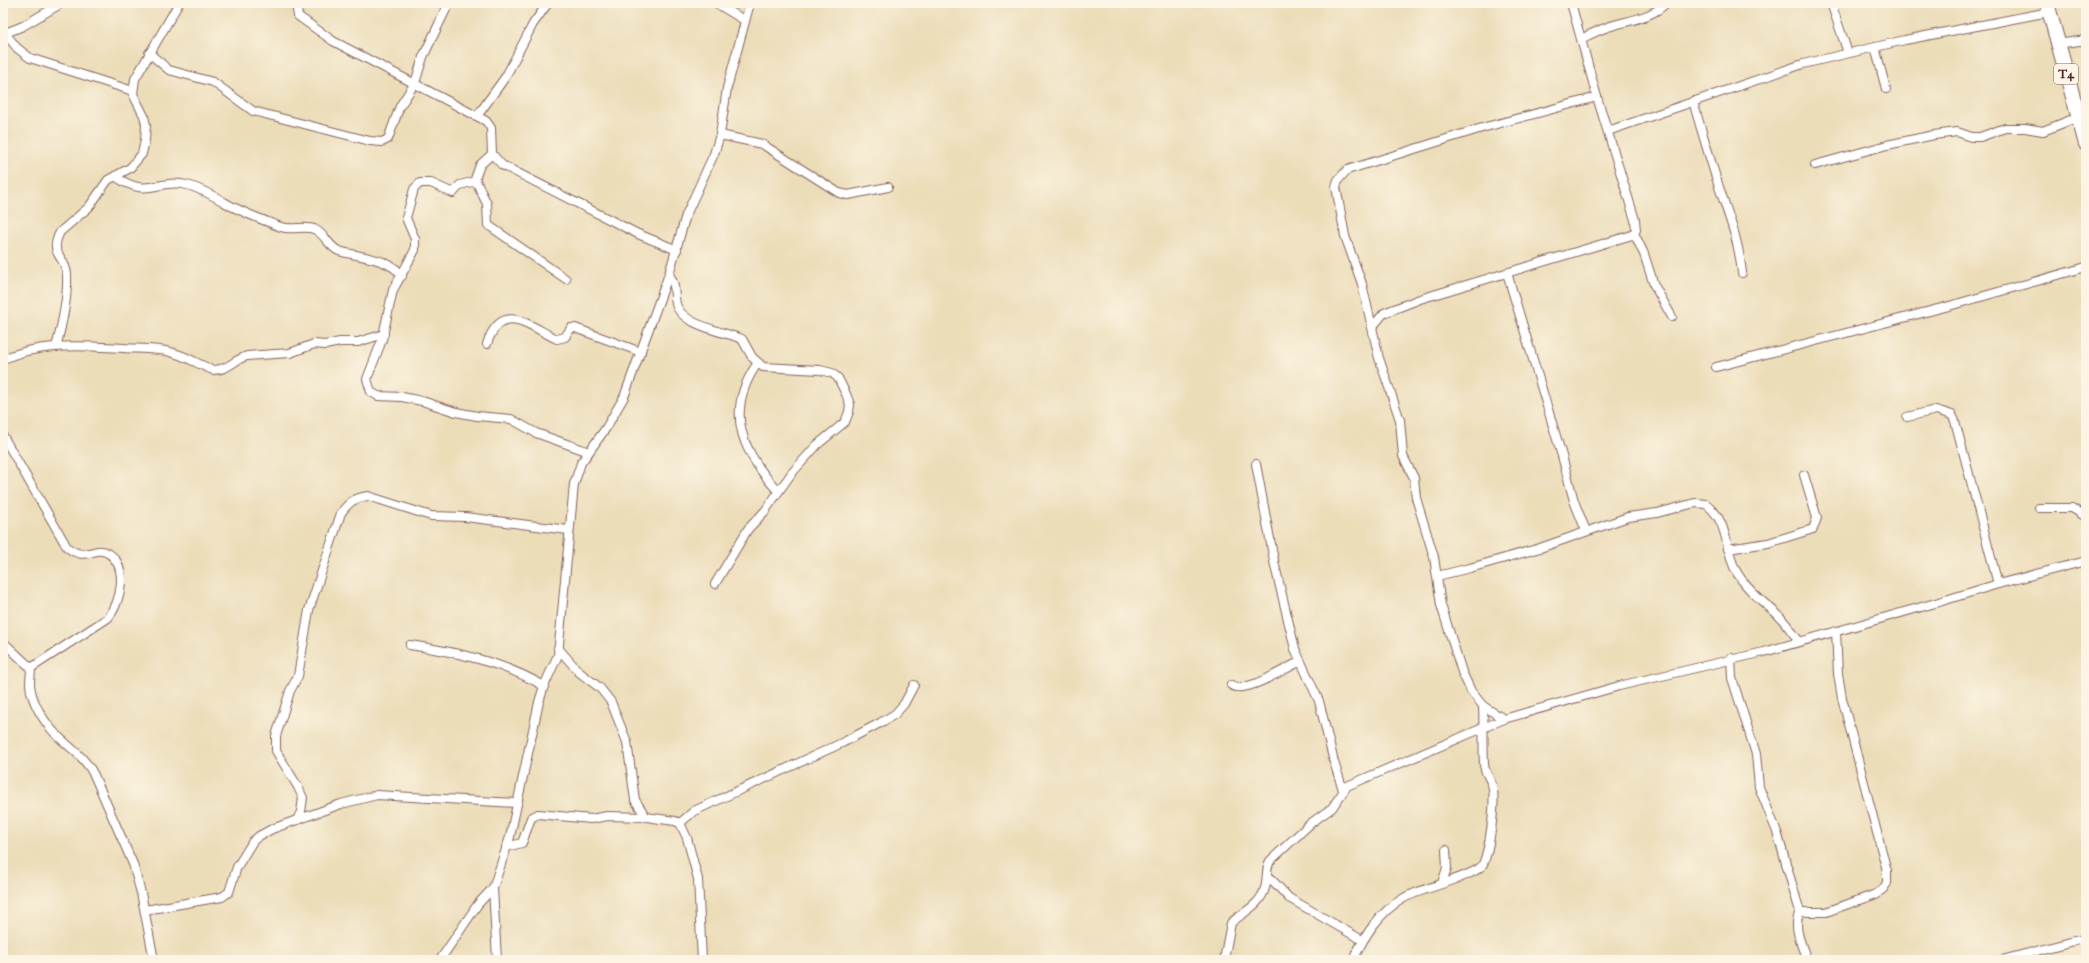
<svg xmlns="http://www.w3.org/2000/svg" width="2089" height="963" font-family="'IM FELL Double Pica',serif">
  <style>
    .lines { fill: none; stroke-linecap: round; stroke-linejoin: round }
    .street-casing { stroke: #83625d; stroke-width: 10 }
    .highway-casing { stroke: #83625d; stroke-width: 16 }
    .street { stroke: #fff; stroke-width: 8 }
    .highway { stroke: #fff; stroke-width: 14 }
    .labels { text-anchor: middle; stroke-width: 3.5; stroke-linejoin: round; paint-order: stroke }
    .shield { fill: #fcf5e5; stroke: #7f5f63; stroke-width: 1 }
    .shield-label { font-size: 12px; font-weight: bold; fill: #4a1f2b }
  </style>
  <rect width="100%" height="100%" fill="#fcf5e5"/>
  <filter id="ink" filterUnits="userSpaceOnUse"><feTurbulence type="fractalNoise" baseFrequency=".025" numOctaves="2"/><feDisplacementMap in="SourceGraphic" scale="8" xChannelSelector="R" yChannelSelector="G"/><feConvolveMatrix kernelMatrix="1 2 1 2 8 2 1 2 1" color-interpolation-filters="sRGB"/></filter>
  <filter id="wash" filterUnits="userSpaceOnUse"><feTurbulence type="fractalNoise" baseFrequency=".012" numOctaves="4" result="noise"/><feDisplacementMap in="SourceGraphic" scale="16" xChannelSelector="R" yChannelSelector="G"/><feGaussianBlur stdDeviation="0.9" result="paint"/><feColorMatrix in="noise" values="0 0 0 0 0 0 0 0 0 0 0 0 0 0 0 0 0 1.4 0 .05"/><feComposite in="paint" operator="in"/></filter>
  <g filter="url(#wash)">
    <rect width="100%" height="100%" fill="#ecddb9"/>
  </g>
  <g filter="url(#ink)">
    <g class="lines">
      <defs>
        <g id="street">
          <path d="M 300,3 L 297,10 L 298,16 L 333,41 L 486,121 L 491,128 L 492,154 L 502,165 L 638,234 L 677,250"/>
          <path d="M 716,3 L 744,20"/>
          <path d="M 1831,3 L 1848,53"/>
          <path d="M 5,33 L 17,48 L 30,58 L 133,91"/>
          <path d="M 3,34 L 23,26 L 62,3"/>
          <path d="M 1581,39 C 1589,35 1597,31 1605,28 C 1624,21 1651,19 1666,3"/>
          <path d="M 2057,44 L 2086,40"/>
          <path d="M 1875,47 L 1886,89"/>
          <path d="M 149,53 L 169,70 L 213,82 L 253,111 L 370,141 L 382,142 L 388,139 L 400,106 L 415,83 L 423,57 L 449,3"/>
          <path d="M 1693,101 C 1701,130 1710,158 1719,187 C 1729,217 1739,241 1742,273"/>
          <path d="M 478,115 L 506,76 L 533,24 L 548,3"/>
          <path d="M 1608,131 L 1803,64 L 1905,40 L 2049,12"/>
          <path d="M 720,135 L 762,144 L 839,193 L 848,195 L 888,187"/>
          <path d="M 492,154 L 480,165 L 475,179 L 487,204 L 488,225 L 566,279"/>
          <path d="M 1815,165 L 1887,145 L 1934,135 L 1957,132 L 1972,137 L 1980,137 L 2005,128 L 2025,128 L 2043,131 L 2078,117"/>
          <path d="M 115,176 C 148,200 157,178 187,185 C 203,189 217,198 231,206 C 247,214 265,221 281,227 C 292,231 304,225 314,229 C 325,234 329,247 339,251 C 358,257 391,258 402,276"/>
          <path d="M 476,181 L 460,185 L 453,193 L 431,183 L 420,183 L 414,189 L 406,218 L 415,239 L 415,250 L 393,290 L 382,340 L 367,379 L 371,392 L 378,396 L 402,397 L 422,401 L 456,412 L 477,416 L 511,419 L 536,433 L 589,452"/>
          <path d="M 1634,233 L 1644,254 L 1654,285 L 1672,317"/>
          <path d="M 1507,273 L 1562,456 L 1574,501 L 1586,531"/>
          <path d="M 669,274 C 677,287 673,291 676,304 C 681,325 725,332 742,339 L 752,357 L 763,367 L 820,370 L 832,373 L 838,378 L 846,394 L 850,404 L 849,412 L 845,422 L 817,445 L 791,474 L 765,511 L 748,529 L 715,584"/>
          <path d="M 1373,326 L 1384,313 L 1420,299 L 1632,235 L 1636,230 L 1635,220 L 1597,97 L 1571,3"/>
          <path d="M 487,344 C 502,299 530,327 557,339 L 565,337 L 571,328 L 575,328 L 641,352"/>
          <path d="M 56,347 C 62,325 68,298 67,275 C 66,255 48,256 60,232 L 89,207 L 108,180 L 130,168 L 142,154 L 145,140 L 146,125 L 144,116 L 133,94 L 135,79 L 179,3"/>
          <path d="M 3,359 C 41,342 83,346 124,348 C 140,349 155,348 170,352 C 185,355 199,365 213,370 C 229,370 233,360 247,356 L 290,353 L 314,344 L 325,345 L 340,342 L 358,342 L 384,334"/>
          <path d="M 757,364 C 724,412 742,452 778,491"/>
          <path d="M 1716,367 L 1949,306 L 2086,267"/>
          <path d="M 1907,417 L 1936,410 L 1952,415 L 1955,421 L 1998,584"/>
          <path d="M 3,436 L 67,547 C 86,563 94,545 108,553 C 129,566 121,603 108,618 L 31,668"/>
          <path d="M 1256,464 L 1275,566 L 1295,649 L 1319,701 L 1334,762 L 1343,790"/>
          <path d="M 2039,508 L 2072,508 L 2086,517"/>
          <path d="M 1728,549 L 1768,543 L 1813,529 L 1817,518 L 1804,475"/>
          <path d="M 1437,576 L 1470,568 L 1540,548 L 1628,517 L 1657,513 L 1695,503 L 1706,504 C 1727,520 1725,544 1734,567 C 1743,586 1759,599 1775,612 C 1784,620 1791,631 1799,641"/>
          <path d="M 3,642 L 31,668 C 31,673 30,679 30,684 C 31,703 47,727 61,739 C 74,751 86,759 94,775 L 133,864 L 141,893 L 154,960"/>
          <path d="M 410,645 C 456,652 503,662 544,686"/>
          <path d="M 558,648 L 579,672 L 600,688 L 611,702 L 627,742 L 635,800 L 646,817"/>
          <path d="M 1731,658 L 1732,678 L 1756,754 L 1759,787 L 1777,832 L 1800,912"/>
          <path d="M 1231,685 C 1246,695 1284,668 1300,662"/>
          <path d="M 1504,719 L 1483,706 L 1471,691 L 1462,672 L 1441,605 L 1434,557 L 1416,498 L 1414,478 L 1403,456 L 1400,420 L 1379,358 L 1362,284 L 1345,236 L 1336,187 L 1338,180 L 1347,170 L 1482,128 L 1597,97"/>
          <path d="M 297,820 L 301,812 L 303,798 L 298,787 L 276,751 L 276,736 L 290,691 L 298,676 L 309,610 L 341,513 C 349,502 354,498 368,496 L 431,516 L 465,517 L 568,530"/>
          <path d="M 680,823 L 694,811 L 842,743 L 880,723 L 895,714 L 904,704 L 914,685"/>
          <path d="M 506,847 L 522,843 L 531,818 L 538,814 L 591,819 L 607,816 L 646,817 L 675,821 L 680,823 L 687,838 L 698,879 L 702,960"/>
          <path d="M 1267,876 L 1272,880 L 1289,898 L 1362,940"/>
          <path d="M 1442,883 L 1447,868 L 1446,850"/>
          <path d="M 493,888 L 497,960"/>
          <path d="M 145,910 L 222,897 L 229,892 L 237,867 L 253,841 L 259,836 L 272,829 L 341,804 L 377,795 L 517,803"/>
          <path d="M 440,960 L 478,904 L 493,888 L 510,837 L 539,702 L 544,686 L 558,655 L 574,484 L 581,463 L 606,428 L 624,397 L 669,274 L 686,215 L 714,154 L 720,135 L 727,88 L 750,3"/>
          <path d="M 1224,960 L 1231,923 C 1243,912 1260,906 1265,888 C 1268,879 1265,870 1270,861 L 1311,823 L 1332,808 L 1347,786 L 1504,719 L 1619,686 L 1764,652 L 1939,602 L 1998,584 L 2086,561"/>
          <path d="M 1353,960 C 1365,935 1379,912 1404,898 C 1419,889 1478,876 1483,864 C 1490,849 1495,806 1493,789 C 1492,780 1484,773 1484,764 C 1483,745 1484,726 1483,706"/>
          <path d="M 1807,960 C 1802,946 1792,926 1800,912 L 1826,912 L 1876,894 L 1883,889 L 1887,883 L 1887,871 L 1842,698 L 1838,674 L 1836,631"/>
          <path d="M 2002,960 L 2086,938"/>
        </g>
        <path id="highway" d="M 2047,3 L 2086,144"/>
      </defs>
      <use href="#street" class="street-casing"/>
      <use href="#highway" class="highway-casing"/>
      <use href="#street" class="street"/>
      <use href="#highway" class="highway"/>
    </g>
  </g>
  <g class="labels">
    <rect class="shield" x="2054" y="64" width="24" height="20" rx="3"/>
    <g class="shield-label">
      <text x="2066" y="78">T4</text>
    </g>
  </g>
  <rect width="2089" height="963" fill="none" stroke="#fcf5e5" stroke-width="16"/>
</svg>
